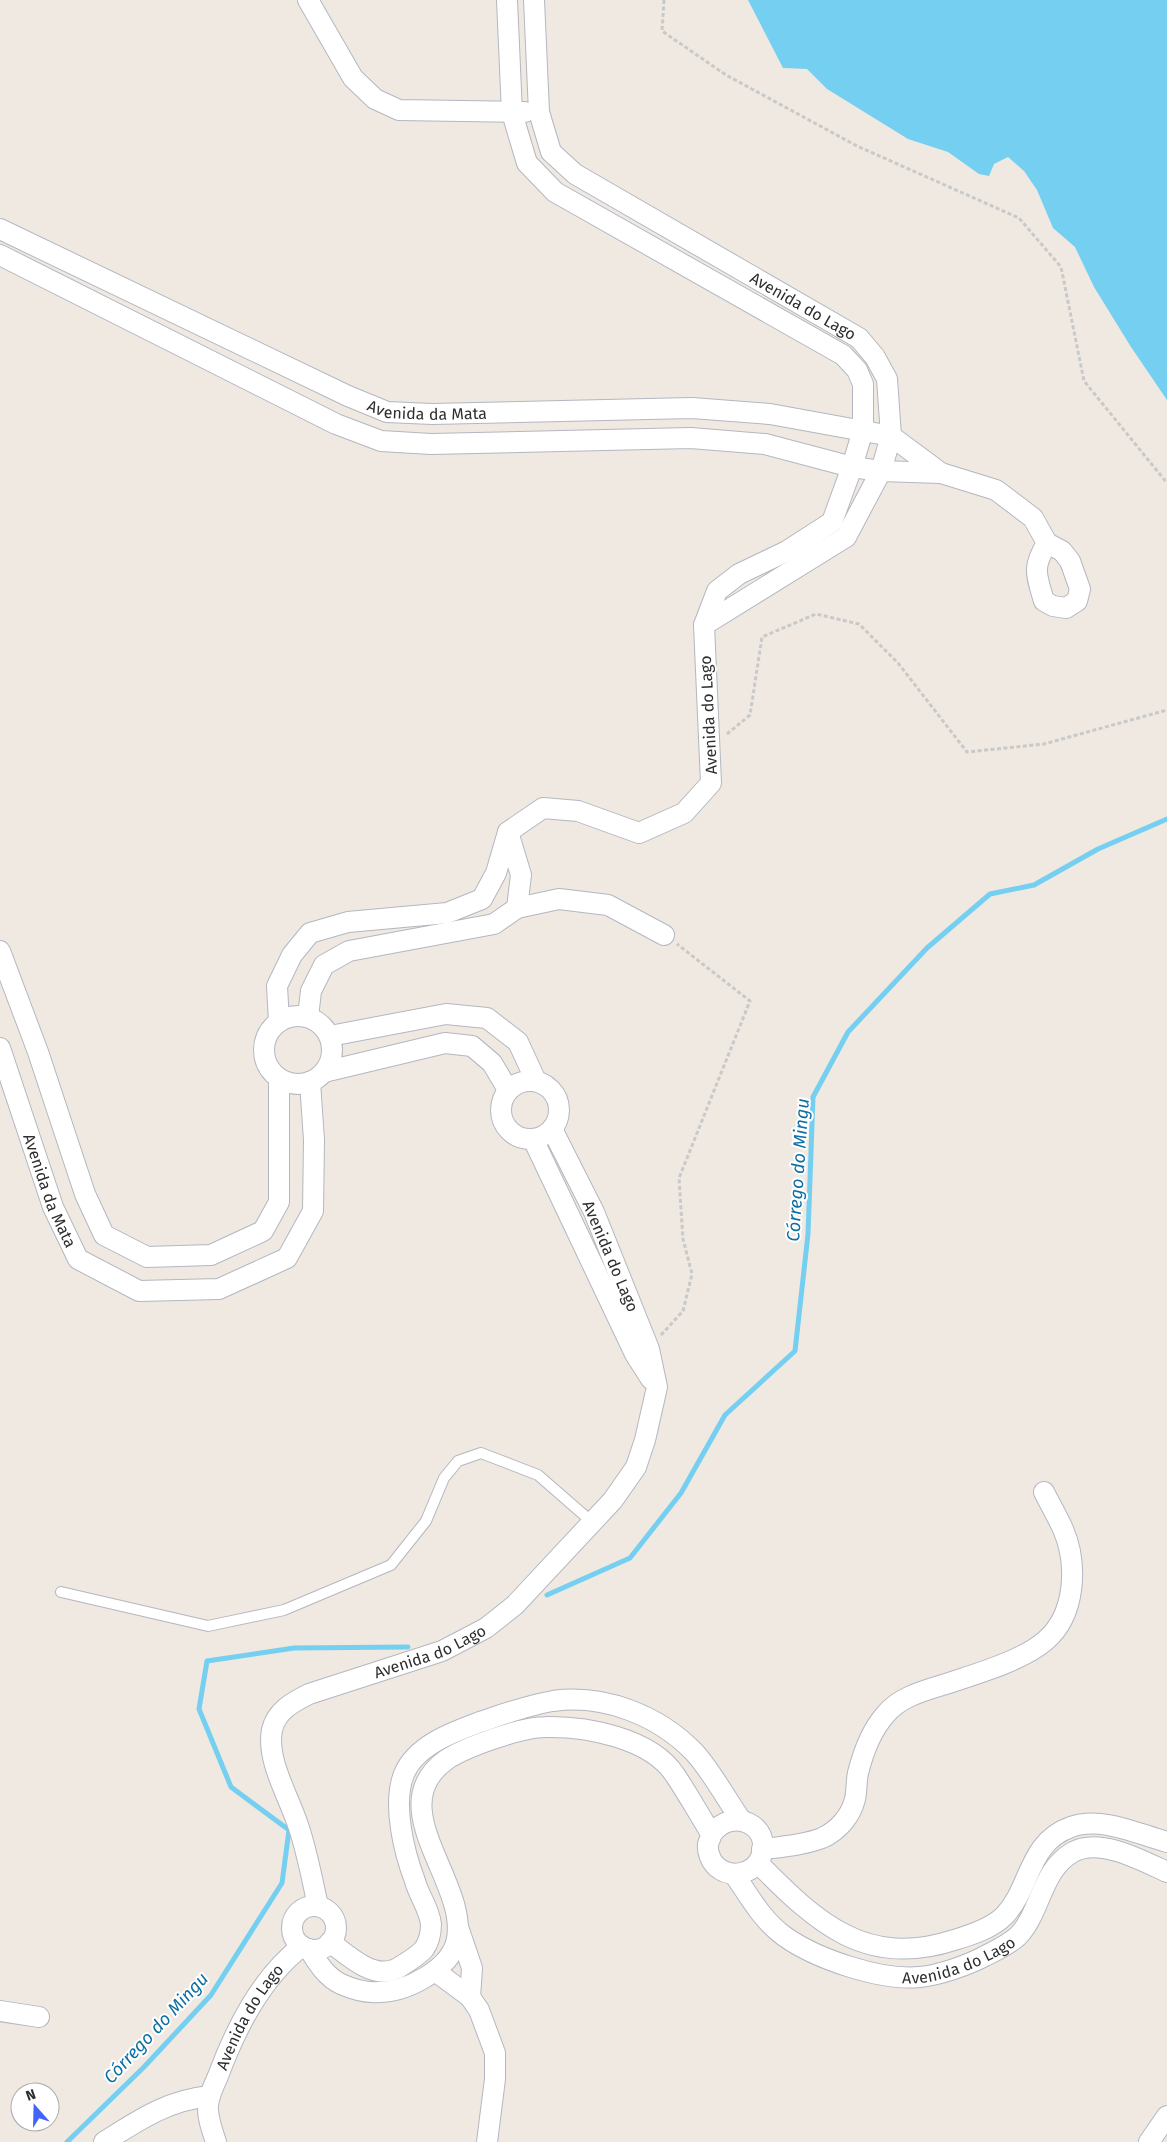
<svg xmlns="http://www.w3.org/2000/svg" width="1167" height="2142" font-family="'Fira Sans',sans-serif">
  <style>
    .water { fill: #75cff0 }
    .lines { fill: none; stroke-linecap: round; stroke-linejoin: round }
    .stream { stroke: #75cff0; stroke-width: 5 }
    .lane-casing { stroke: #b4b7c1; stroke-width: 12 }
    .street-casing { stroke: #b4b7c1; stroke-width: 22 }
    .path { stroke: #c9c9c9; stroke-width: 3; stroke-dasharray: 4 2.5; stroke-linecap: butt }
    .lane { stroke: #fff; stroke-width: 10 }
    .street { stroke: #fff; stroke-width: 20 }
    .labels { text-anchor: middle; stroke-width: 4; stroke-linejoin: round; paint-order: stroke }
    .street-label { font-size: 16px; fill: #2e2e2e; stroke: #fff }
    .water-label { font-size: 18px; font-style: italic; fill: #0d6fa3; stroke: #fff }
  </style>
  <rect width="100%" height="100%" fill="#efe9e1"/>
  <path class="water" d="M 748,0 L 1167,0 L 1167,400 L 1131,347 L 1094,287 L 1075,247 L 1053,228 L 1037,190 L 1024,171 L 1008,157 L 994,164 L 989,176 L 979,174 L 948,152 L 908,139 L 827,89 L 807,69 L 783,68 Z"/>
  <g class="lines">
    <g class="stream">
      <path d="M 547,1595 L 630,1558 L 681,1493 L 725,1415 L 795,1351 L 808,1234 L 813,1097 L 848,1032 L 927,948 L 990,894 L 1034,885 L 1098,849 L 1167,819"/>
      <path d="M 67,2142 L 144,2067 L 211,1995 L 282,1883 L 289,1830 L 231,1787 L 199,1709 L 207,1661 L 294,1648 L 408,1647"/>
    </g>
    <defs>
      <path id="lane" d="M 61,1592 L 208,1626 L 284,1610 L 391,1565 L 426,1521 L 444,1478 L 458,1461 L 481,1453 L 538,1475 L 592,1522"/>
      <g id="street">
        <path d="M 308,0 L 353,78 L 375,99 L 399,110 L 525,112"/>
        <path id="s1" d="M 534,0 L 539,112 L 551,152 L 575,174 L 859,338 L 875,357 L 887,379 L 891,436 L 881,471 L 846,537 L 704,625"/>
        <path id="s2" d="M 0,229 L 348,396 L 387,412 L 432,414 L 692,408 L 770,414 L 891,436 L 941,473"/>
        <path d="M 0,255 L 336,424 L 381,441 L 431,444 L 691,438 L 765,444 L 852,467 L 881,471 L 941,473 L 996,490 L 1033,518 L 1047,543 L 1062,551 L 1070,561 L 1080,589 L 1077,601 L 1066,608 L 1053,606 L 1044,601 C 1036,574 1032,568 1047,543"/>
        <path d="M 517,908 L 559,899 L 608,905 L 664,935"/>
        <path d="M 0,951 L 38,1052 L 85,1194 L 104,1235 L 147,1257 L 211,1255 L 263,1231 L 279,1202 L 279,1079"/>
        <circle cx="298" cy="1050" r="34"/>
        <path d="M 308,1017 L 311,991 L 324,965 L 349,951 L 494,924 L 517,908 L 521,875 L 508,832"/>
        <path d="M 279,1022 L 277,986 L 292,955 L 310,933 L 348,922 L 447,913 L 482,899 L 496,873 L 508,832 L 543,808 L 578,811 L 639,833 L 684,813 L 711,783 L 704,625 L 717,591 L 739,574 L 787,551 L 832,522 L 852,467 L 863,430 L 863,384 L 857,370 L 843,355 L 555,192 L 527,163 L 512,113 L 507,0"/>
        <path d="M 330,1036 L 446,1014 L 487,1018 L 518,1042 L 536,1081"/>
        <path id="s3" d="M 0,1048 L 53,1207 L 78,1259 L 139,1291 L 219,1289 L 287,1258 L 313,1211 L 314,1140 L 310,1082"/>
        <path d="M 324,1072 L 445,1043 L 472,1046 L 492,1063 L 508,1090"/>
        <circle cx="530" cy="1110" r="29"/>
        <path d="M 533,1139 L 635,1354 L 651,1379"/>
        <path d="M 762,1849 C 781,1847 804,1845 822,1838 C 838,1831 851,1816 855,1799 C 857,1791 856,1782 858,1773 C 863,1753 871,1731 885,1715 C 901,1695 928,1690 952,1682 C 979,1673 1023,1660 1045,1641 C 1076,1615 1078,1564 1063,1529 C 1057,1516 1050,1504 1044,1492"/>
        <path d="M 758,1863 C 816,1922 866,1969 954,1940 C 971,1935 993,1928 1005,1915 C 1031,1887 1028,1842 1071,1827 C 1101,1816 1138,1834 1167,1842"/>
        <path id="s4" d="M 734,1874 C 749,1896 762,1920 784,1936 C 816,1959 881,1981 920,1977 C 940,1975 968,1965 985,1956 C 997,1950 1008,1945 1018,1936 C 1041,1912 1041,1870 1073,1852 C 1100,1837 1143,1861 1167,1872"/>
        <path id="s5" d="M 318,1906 C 312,1879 307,1851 298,1825 C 289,1797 266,1760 272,1730 C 276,1711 293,1702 309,1694 L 442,1651 L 486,1628 L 515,1605 L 613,1500 L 636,1467 L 645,1440 L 657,1387 L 649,1349 L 594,1212 L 552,1129"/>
        <circle cx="314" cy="1928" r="22"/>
        <path d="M 458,1927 L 472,1968 L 470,1997"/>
        <path d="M 330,1942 C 346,1954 371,1978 393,1970 C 398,1969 402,1965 406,1963 C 412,1959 420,1954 424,1949 C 429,1942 431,1932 431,1924 C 429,1908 419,1896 415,1881 C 404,1852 392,1804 404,1774 C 416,1745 453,1732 480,1722 C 504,1714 528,1705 553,1701 C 604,1694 658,1715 694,1752 C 710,1769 727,1800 741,1820"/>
        <path d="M 309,1949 C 317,1962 326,1977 341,1984 C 352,1989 366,1993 379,1992 C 406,1992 448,1970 456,1943 C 472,1885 379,1808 446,1760 C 465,1747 522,1727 545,1727 C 586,1726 651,1738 675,1775 C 680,1782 710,1831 711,1835 C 711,1838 709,1841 708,1844 C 707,1852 711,1862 717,1867 C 731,1879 754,1874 761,1857 C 773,1826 732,1805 711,1835"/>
        <path d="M 435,1971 L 470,1997 L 479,2010 L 495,2053 L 495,2079 L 487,2142"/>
        <path d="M 0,2011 L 39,2017"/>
        <path d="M 104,2142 C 139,2120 168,2100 210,2096"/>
        <path id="s6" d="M 216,2142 C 212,2130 207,2117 208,2105 C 209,2095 214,2085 218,2076 C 236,2028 261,1978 302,1946"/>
        <path d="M 1149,2142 L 1167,2116"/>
      </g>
    </defs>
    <use href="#lane" class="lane-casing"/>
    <use href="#street" class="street-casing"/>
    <g class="path">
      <path d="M 664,0 L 662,31 L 726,75 L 857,146 L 1019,218 L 1061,267 L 1084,381 L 1167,483"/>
      <path d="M 727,734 L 750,715 L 762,637 L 816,614 L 859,624 L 898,663 L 967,752 L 1044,744 L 1167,710"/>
      <path d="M 661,1335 L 683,1311 L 692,1274 L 683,1239 L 679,1178 L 750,1001 L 677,944"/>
    </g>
    <use href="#lane" class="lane"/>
    <use href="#street" class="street"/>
  </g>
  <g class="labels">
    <g class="street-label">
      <text dy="6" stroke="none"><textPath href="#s1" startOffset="450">Avenida do Lago</textPath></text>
      <text dy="6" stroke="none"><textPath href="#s2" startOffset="468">Avenida da Mata</textPath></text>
      <text transform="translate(708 715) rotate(-93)" y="6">Avenida do Lago</text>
      <text dy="6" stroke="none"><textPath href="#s3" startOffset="151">Avenida da Mata</textPath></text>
      <text transform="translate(611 1256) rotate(67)" y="6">Avenida do Lago</text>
      <text dy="6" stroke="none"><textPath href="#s5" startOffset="365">Avenida do Lago</textPath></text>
      <text dy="6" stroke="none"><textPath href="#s4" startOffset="266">Avenida do Lago</textPath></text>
      <text dy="6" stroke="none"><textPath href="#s6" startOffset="136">Avenida do Lago</textPath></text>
    </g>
    <g class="water-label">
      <text transform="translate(798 1170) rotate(-86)" y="6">Córrego do Mingu</text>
      <text transform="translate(156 2028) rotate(-47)" y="6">Córrego do Mingu</text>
    </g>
  </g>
  <g transform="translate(35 2107) rotate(340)"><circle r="24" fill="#ffffff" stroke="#ababab"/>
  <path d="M0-4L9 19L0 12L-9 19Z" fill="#4264fb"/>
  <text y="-8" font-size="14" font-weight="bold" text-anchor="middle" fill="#2e2e2e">N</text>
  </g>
</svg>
